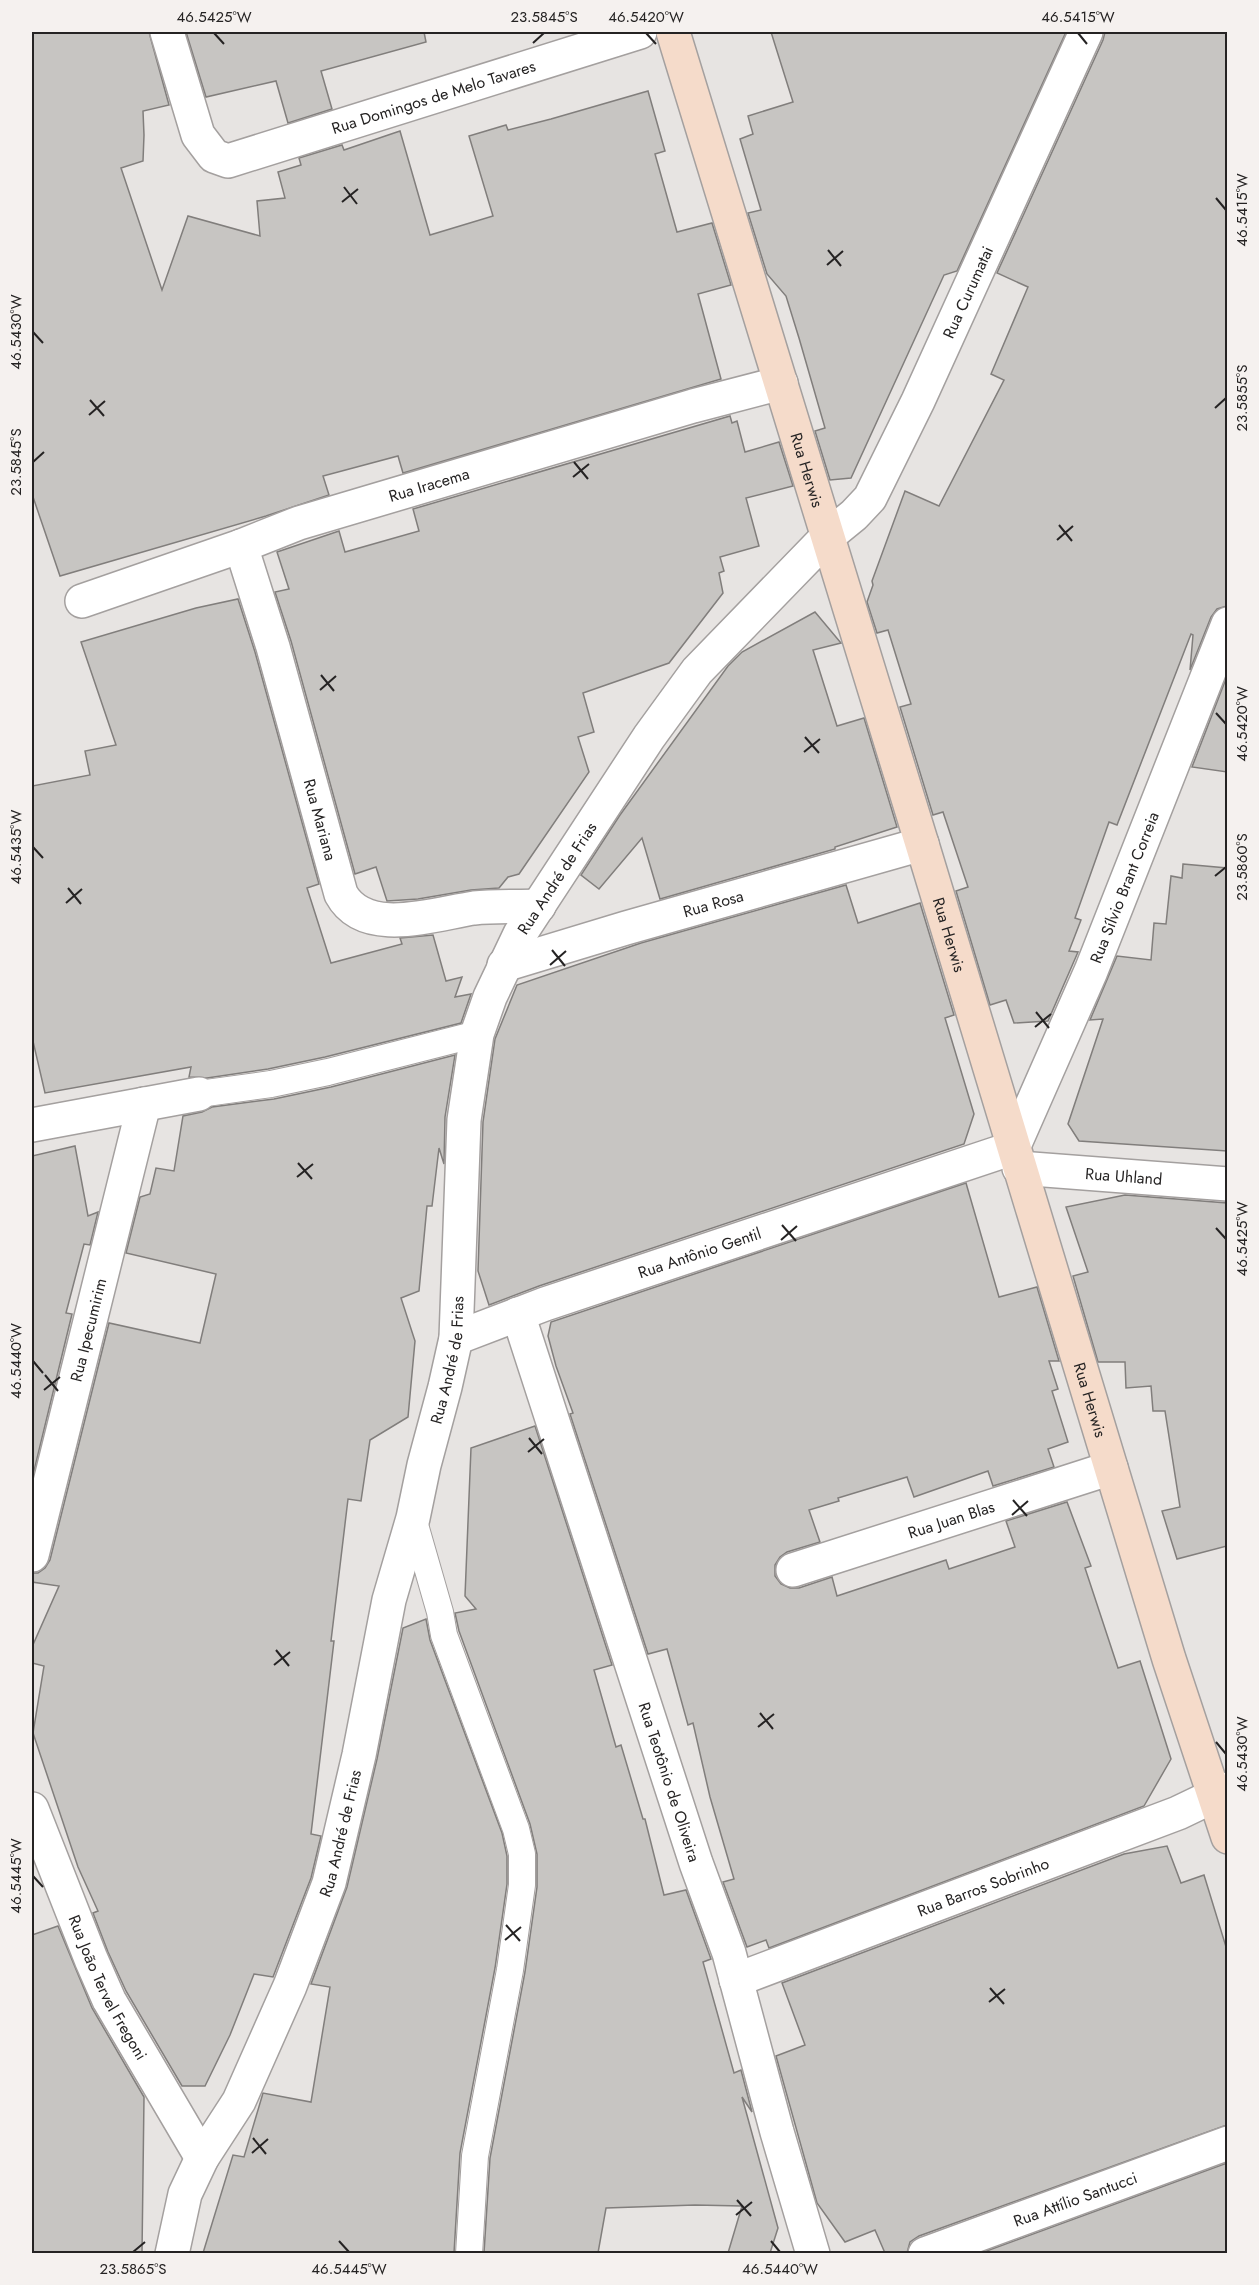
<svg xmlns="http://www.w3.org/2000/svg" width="1259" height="2285" font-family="Jost,sans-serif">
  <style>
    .building { fill: #c7c5c2; stroke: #817e7c; stroke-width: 1.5 }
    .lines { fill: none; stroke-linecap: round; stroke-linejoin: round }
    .service-casing { stroke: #a4a09f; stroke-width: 28 }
    .minor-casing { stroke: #a4a09f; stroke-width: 36 }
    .tertiary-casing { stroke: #a4a09f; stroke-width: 36 }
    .secondary-casing { stroke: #a4a09f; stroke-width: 36 }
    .service { stroke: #fff; stroke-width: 26 }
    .minor { stroke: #fff; stroke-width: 33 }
    .tertiary { stroke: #fff; stroke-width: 33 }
    .secondary { stroke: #f5dbca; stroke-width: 33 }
    .ticks { fill: none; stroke: #252323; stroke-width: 2 }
    .labels { text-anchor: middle; stroke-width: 4.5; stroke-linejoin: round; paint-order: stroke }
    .street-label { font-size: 16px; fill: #252323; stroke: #f5f1ef }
    .neatline { fill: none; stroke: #252323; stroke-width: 2 }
    .ticks-label { font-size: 15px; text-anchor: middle; fill: #252323 }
  </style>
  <rect width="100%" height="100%" fill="#e7e4e2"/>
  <g class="building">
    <path d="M 32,32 L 149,32 L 169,105 L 143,111 L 144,135 L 143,161 L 121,168 L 162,290 L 188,216 L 260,236 L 257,201 L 285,198 L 278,172 L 301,165 L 299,158 L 342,145 L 344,150 L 400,131 L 430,235 L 493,216 L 469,136 L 506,125 L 508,130 L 551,119 L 648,91 L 665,151 L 655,154 L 677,232 L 712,223 L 731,285 L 698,294 L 721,379 L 403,473 L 398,456 L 323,476 L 329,495 L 266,516 L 60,576 L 32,494 Z"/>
    <path d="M 186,32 L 424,32 L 426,42 L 321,71 L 332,109 L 288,123 L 276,81 L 206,97 Z"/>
    <path d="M 771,32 L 1066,32 L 957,271 L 944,275 L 851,478 L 830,480 L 815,431 L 825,428 L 799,338 L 786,296 L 767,274 L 748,213 L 761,210 L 740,139 L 753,134 L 748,116 L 793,102 Z"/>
    <path d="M 1105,32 L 1227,32 L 1227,606 L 1217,609 L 1211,617 L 1190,670 L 1193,635 L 1191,634 L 1117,825 L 1109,822 L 1075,918 L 1081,920 L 1069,951 L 1078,952 L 1048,1021 L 1014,1023 L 1006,1000 L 990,1005 L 956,891 L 968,887 L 943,812 L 933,815 L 900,707 L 911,704 L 888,630 L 877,633 L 867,602 L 873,585 L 872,581 L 905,491 L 939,506 L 1004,380 L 991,374 L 1028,287 L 997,273 L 1103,40 Z"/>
    <path d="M 730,416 L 732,423 L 737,421 L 745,452 L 779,442 L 793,486 L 746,498 L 759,546 L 720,557 L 724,571 L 719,573 L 723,593 L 669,663 L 583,693 L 594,732 L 578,737 L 589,772 L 519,874 L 508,877 L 499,888 L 471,890 L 418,899 L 387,901 L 376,867 L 355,874 L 291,641 L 275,592 L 289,589 L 277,552 L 339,531 L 345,552 L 419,531 L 413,509 Z"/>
    <path d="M 238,599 L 255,652 L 319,884 L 307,888 L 331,963 L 402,944 L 400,938 L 433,935 L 446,981 L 462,977 L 455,997 L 471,994 L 461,1023 L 325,1057 L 268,1069 L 207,1078 L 189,1077 L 191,1067 L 45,1093 L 32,1037 L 32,786 L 90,775 L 85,751 L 116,745 L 81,642 L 196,608 Z"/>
    <path d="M 815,612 L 841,643 L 813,650 L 837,726 L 864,718 L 897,827 L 835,847 L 835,849 L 660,899 L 642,838 L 599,889 L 581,875 L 620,815 L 728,666 L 742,652 Z"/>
    <path d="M 1227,676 L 1227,772 L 1192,767 Z"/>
    <path d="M 1183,864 L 1227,868 L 1227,1151 L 1079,1141 L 1068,1124 L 1103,1019 L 1090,1020 L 1117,956 L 1151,960 L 1154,923 L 1166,924 L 1171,876 L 1182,878 Z"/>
    <path d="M 846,885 L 858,923 L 920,903 L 954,1015 L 945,1018 L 974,1114 L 964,1144 L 539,1286 L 489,1305 L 478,1271 L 483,1122 L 495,1039 L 517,985 L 641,943 Z"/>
    <path d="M 455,1055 L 445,1117 L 444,1164 L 439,1148 L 432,1206 L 427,1206 L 419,1291 L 401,1298 L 415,1341 L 408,1417 L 370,1440 L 361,1501 L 348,1499 L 331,1641 L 334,1641 L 311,1834 L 321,1836 L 311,1878 L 273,1977 L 254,1974 L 230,2035 L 205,2086 L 182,2086 L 126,1991 L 108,1952 L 93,1913 L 98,1911 L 78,1867 L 33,1733 L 44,1666 L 32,1663 L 32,1647 L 59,1586 L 32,1582 L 32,1573 L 38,1573 L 45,1568 L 50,1560 L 109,1323 L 200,1343 L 216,1274 L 126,1253 L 140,1197 L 150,1194 L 156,1168 L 174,1171 L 183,1116 L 202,1112 L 212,1107 L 274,1099 L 331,1087 Z"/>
    <path d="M 75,1146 L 88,1216 L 98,1212 L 90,1245 L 84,1244 L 66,1313 L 72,1314 L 32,1479 L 32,1156 Z"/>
    <path d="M 966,1183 L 999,1297 L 1037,1287 L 1059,1361 L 1049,1361 L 1058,1389 L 1052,1391 L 1068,1442 L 1048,1449 L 1054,1467 L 993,1486 L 988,1471 L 914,1497 L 907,1477 L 838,1498 L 839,1501 L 809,1510 L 820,1542 L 787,1552 L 780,1557 L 775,1565 L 775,1576 L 781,1584 L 790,1588 L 799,1588 L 832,1577 L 837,1596 L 946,1560 L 949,1569 L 1015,1547 L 1006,1521 L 1067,1502 L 1091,1566 L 1085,1568 L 1118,1668 L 1140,1661 L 1171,1759 L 1144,1806 L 769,1948 L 766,1940 L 747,1947 L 723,1882 L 734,1879 L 710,1797 L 693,1723 L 688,1725 L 667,1649 L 648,1654 L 570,1414 L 573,1413 L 556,1366 L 548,1336 L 551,1322 Z"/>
    <path d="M 1125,1195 L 1227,1203 L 1227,1546 L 1177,1559 L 1162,1511 L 1180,1507 L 1165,1411 L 1153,1411 L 1151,1386 L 1126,1388 L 1125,1362 L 1098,1362 L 1073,1276 L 1088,1272 L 1066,1207 Z"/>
    <path d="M 535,1426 L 612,1665 L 594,1670 L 616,1747 L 621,1745 L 643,1819 L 645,1819 L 664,1895 L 686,1890 L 711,1959 L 703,1962 L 734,2073 L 741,2070 L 752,2112 L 742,2097 L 778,2228 L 770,2253 L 728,2253 L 742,2206 L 695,2205 L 606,2208 L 598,2253 L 484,2253 L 490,2158 L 525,1972 L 537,1887 L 537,1854 L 530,1824 L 459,1631 L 455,1613 L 476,1609 L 465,1596 L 471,1448 Z"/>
    <path d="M 426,1619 L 430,1640 L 502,1833 L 507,1856 L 507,1884 L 495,1968 L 460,2153 L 454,2253 L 203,2253 L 233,2155 L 244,2157 L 263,2093 L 311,2102 L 330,1987 L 311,1984 L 347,1887 L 377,1759 L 403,1628 Z"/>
    <path d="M 1167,1846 L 1181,1883 L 1204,1875 L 1227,1950 L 1227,2125 L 919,2236 L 910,2242 L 907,2253 L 885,2253 L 875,2230 L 845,2242 L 817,2203 L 776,2056 L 805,2045 L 782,1983 L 1124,1854 Z"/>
    <path d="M 58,1926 L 92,2008 L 144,2097 L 142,2253 L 32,2253 L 32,1935 Z"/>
    <path d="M 1227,2163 L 1227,2253 L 981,2253 Z"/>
  </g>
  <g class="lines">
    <defs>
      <g id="service">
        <path d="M 199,1094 L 271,1084 L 328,1072 L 477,1034"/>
        <path d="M 413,1518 L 440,1612 L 444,1635 L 516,1829 L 522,1854 L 522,1885 L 510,1970 L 475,2156 L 469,2254"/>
      </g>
      <g id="minor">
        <path id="s1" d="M 167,32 L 198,135 L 214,156 L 228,161 L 640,32"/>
        <path id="s2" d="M 241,546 L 273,647 L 341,894 C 365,938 434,914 474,908 C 495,906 518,907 539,906"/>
        <path id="s3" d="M 82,601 L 241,546 L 299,523 L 693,406 L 781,383"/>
        <path id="s4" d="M 504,965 L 626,928 L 922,844"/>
        <path d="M 32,1125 L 199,1094"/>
        <path id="s5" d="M 518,1314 L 696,1863 L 729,1953 L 777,2132 L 813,2254"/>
        <path id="s6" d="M 456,1338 L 545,1304 L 1013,1148 L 1091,971 L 1228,624"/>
        <path id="s7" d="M 32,1555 L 144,1104"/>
        <path id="s8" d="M 793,1570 L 1111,1468"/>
        <path id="s9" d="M 32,1809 L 91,1959 L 109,2000 L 202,2158"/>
        <path id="s10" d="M 736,1980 L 1178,1813 L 1228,1789"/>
        <path id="s11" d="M 172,2254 L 185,2194 L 202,2158 L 239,2101 L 290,1986 L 329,1883 L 359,1755 L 389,1600 L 413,1518 L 424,1465 L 445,1387 L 456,1338 L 464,1120 L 477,1034 L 490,997 L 520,934 L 649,737 L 697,671 L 827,537 L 854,515 L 870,498 L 918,401 L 1086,32"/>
        <path id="s12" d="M 925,2254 L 1228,2143"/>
      </g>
      <g id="tertiary">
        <path id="s13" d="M 1019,1168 L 1228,1184"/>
      </g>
      <g id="secondary">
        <path id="s14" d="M 673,32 L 922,844 L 1169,1659 L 1228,1837"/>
      </g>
    </defs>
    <use href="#service" class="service-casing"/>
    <use href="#minor" class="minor-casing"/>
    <use href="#tertiary" class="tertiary-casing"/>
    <use href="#secondary" class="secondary-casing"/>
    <use href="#service" class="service"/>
    <use href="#minor" class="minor"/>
    <use href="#tertiary" class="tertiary"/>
    <use href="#secondary" class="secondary"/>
  </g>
  <path class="ticks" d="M 214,33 L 224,44M 646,33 L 656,44M 1078,33 L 1087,44M 533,43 L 544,33M 344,187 L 357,204M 1216,198 L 1226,210M 342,202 L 358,189M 828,250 L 841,266M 827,265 L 843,251M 33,332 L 43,343M 90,400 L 104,416M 1215,408 L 1226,398M 89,415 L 105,401M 33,462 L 44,452M 574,462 L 588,479M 573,477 L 589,464M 1059,525 L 1072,541M 1057,540 L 1073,526M 321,675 L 334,691M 320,690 L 336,676M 1216,713 L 1226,724M 805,737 L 819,753M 804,752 L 820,739M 33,847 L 43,858M 1215,876 L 1226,867M 68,888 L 81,904M 66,903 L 82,889M 552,950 L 565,966M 550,965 L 566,951M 1036,1012 L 1049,1028M 1035,1027 L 1051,1014M 298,1163 L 312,1179M 297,1177 L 313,1164M 782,1225 L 796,1241M 1216,1228 L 1226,1239M 781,1240 L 797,1226M 33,1361 L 43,1373M 45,1375 L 58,1391M 44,1390 L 60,1377M 529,1438 L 542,1454M 528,1452 L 544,1439M 1013,1500 L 1027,1516M 1012,1515 L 1028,1501M 276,1650 L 289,1666M 274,1665 L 290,1652M 760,1713 L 773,1729M 758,1727 L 774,1714M 1216,1742 L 1226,1754M 33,1876 L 43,1887M 506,1925 L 520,1941M 505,1940 L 521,1927M 990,1988 L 1004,2004M 989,2002 L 1005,1989M 253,2138 L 266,2154M 252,2153 L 268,2139M 737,2200 L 751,2216M 736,2215 L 752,2202M 339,2241 L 349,2252M 771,2241 L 780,2252M 133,2252 L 145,2242"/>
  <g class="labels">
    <g class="street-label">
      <text dy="6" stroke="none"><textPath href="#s1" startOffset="364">Rua Domingos de Melo Tavares</textPath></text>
      <text dy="6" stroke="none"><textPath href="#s11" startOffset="2169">Rua Curumatai</textPath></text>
      <text dy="6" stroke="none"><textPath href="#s14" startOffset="458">Rua Herwis</textPath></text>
      <text dy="6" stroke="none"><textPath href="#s3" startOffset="366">Rua Iracema</textPath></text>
      <text dy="6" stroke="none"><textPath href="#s2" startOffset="285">Rua Mariana</textPath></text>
      <text dy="6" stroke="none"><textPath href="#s11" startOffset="1446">Rua André de Frias</textPath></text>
      <text dy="6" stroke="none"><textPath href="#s6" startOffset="872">Rua Sílvio Brant Correia</textPath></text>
      <text dy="6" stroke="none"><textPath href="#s4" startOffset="218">Rua Rosa</textPath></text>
      <text dy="6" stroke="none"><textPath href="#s14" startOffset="944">Rua Herwis</textPath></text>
      <text dy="6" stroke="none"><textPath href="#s13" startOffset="105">Rua Uhland</textPath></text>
      <text dy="6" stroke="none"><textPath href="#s6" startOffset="258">Rua Antônio Gentil</textPath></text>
      <text dy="6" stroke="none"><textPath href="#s7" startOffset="232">Rua Ipecumirim</textPath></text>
      <text dy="6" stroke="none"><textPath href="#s11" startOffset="942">Rua André de Frias</textPath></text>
      <text dy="6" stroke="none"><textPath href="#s14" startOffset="1430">Rua Herwis</textPath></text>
      <text dy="6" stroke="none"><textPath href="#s8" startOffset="166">Rua Juan Blas</textPath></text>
      <text dy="6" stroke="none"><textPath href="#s5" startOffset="492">Rua Teotônio de Oliveira</textPath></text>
      <text dy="6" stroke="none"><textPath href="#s11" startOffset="456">Rua André de Frias</textPath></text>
      <text dy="6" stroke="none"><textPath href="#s10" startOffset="264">Rua Barros Sobrinho</textPath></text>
      <text dy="6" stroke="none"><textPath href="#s9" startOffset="194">Rua João Tervel Fregoni</textPath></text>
      <text dy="6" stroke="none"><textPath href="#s12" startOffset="160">Rua Attílio Santucci</textPath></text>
    </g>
  </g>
  <rect width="1259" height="2285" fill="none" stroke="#f5f1ef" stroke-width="66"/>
  <rect x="33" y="33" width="1193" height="2219" class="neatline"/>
  <g class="ticks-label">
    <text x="214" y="22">46.5425°W</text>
    <text x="544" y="22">23.5845°S</text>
    <text x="646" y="22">46.5420°W</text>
    <text x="1078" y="22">46.5415°W</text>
    <text transform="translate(1242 210) rotate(-90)" y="5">46.5415°W</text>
    <text transform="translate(16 332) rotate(-90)" y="5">46.5430°W</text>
    <text transform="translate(1242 398) rotate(-90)" y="5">23.5855°S</text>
    <text transform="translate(16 462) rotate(-90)" y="5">23.5845°S</text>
    <text transform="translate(1242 724) rotate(-90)" y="5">46.5420°W</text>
    <text transform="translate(16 847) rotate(-90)" y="5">46.5435°W</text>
    <text transform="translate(1242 867) rotate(-90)" y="5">23.5860°S</text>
    <text transform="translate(1242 1239) rotate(-90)" y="5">46.5425°W</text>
    <text transform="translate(16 1361) rotate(-90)" y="5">46.5440°W</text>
    <text transform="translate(1242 1754) rotate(-90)" y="5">46.5430°W</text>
    <text transform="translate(16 1876) rotate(-90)" y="5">46.5445°W</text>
    <text x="133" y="2274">23.5865°S</text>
    <text x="349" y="2274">46.5445°W</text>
    <text x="780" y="2274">46.5440°W</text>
  </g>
</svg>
